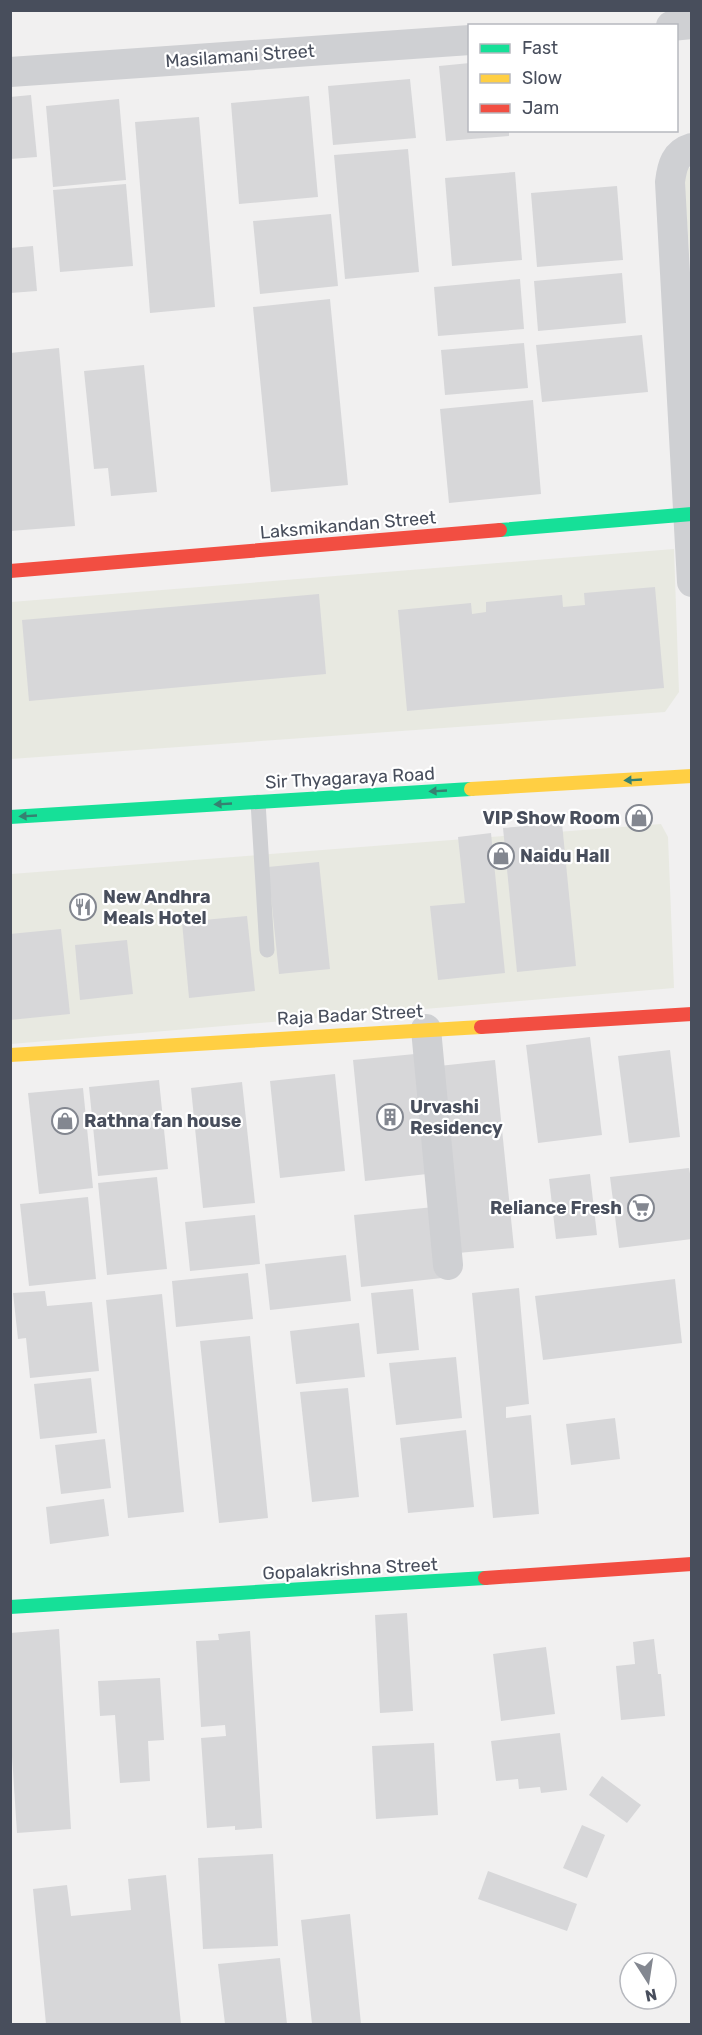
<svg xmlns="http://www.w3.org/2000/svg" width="702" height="2035" font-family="Rubik,sans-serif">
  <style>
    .commercial { fill: #e8e9e1 }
    .building { fill: #d7d7d9 }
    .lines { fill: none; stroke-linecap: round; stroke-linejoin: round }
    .lane { stroke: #cfd0d3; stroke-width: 15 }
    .street { stroke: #cfd0d3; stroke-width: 30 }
    .fast { stroke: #16e098; stroke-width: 14 }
    .slow { stroke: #ffcf43; stroke-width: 14 }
    .jam { stroke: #f24e42; stroke-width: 14 }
    .oneway { fill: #368171 }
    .labels { text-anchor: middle; stroke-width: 4.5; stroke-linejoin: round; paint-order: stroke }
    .street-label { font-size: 18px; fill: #484e5c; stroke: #fff }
    .poi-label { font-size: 18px; font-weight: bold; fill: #484e5c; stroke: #fff; text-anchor: start }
  </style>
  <rect width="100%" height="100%" fill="#f1f0f0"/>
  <g class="commercial">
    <path d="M 691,167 L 691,273 L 683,171 Z"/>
    <path d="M 674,549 L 679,692 L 665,712 L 11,759 L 11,602 Z"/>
    <path d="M 661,824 L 668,837 L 674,988 L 11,1044 L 11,874 Z"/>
  </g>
  <g class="building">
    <path d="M 470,63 L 470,130 L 509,130 L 509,136 L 446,141 L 439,66 Z"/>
    <path d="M 410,79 L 416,138 L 333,145 L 328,86 Z"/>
    <path d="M 31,95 L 37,157 L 10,159 L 10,97 Z"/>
    <path d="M 309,96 L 318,197 L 239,204 L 231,103 Z"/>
    <path d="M 119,99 L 126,180 L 53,187 L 46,106 Z"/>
    <path d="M 199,117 L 215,307 L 150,313 L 135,122 Z"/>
    <path d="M 408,149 L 419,272 L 345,279 L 334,155 Z"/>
    <path d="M 515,172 L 522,260 L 452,266 L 445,178 Z"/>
    <path d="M 126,184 L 133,266 L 60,272 L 53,190 Z"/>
    <path d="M 617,186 L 623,260 L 537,267 L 531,193 Z"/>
    <path d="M 331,214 L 338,286 L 260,294 L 253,221 Z"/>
    <path d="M 33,246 L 37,291 L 10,293 L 10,248 Z"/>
    <path d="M 622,273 L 626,323 L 538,331 L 534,281 Z"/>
    <path d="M 520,279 L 524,329 L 438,336 L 434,287 Z"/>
    <path d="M 330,299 L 348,485 L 271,492 L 253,307 Z"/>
    <path d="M 642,335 L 648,392 L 542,402 L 536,345 Z"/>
    <path d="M 524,343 L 528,388 L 445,395 L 441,350 Z"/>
    <path d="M 59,348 L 75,526 L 10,531 L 10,353 Z"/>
    <path d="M 144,365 L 157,492 L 111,496 L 108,468 L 94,469 L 84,371 Z"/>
    <path d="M 533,400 L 541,494 L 449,503 L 440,409 Z"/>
    <path d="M 655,587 L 664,688 L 407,711 L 398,610 L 471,603 L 472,614 L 486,612 L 486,602 L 562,595 L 563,607 L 585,605 L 584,593 Z"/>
    <path d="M 319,594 L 326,674 L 29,701 L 22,620 Z"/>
    <path d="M 562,823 L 576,966 L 517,972 L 503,828 Z"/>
    <path d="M 491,833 L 505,973 L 438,980 L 430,906 L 465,903 L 458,837 Z"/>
    <path d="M 319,862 L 330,969 L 279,974 L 268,867 Z"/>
    <path d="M 247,916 L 255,991 L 189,998 L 182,922 Z"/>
    <path d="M 61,929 L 70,1014 L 10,1020 L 10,934 Z"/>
    <path d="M 127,940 L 133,994 L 80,1000 L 75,945 Z"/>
    <path d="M 590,1037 L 602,1135 L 538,1143 L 526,1045 Z"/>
    <path d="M 670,1050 L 680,1137 L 629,1143 L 618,1056 Z"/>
    <path d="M 415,1054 L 427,1174 L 365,1181 L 353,1060 Z"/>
    <path d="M 495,1060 L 514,1248 L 458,1253 L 439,1066 Z"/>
    <path d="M 335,1074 L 345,1171 L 280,1178 L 270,1081 Z"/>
    <path d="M 159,1080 L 168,1169 L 98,1176 L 89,1087 Z"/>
    <path d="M 242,1082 L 255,1203 L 203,1208 L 191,1088 Z"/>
    <path d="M 83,1088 L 93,1188 L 39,1194 L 28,1093 Z"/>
    <path d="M 689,1168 L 692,1185 L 692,1239 L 619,1248 L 610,1177 Z"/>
    <path d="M 590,1174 L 597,1235 L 556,1239 L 549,1179 Z"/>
    <path d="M 157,1177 L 167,1269 L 107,1275 L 98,1183 Z"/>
    <path d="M 88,1197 L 96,1279 L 29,1286 L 20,1204 Z"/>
    <path d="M 434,1207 L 442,1278 L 361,1287 L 354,1215 Z"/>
    <path d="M 255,1215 L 260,1264 L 190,1271 L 185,1222 Z"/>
    <path d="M 346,1255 L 351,1301 L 270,1310 L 265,1264 Z"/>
    <path d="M 248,1273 L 253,1319 L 176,1327 L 172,1281 Z"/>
    <path d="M 675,1279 L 682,1343 L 543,1360 L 535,1296 Z"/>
    <path d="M 519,1288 L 529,1404 L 506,1407 L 506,1418 L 531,1415 L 539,1514 L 493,1518 L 472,1293 Z"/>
    <path d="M 413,1289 L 419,1350 L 377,1354 L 371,1293 Z"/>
    <path d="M 45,1291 L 47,1306 L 92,1302 L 99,1371 L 30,1378 L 26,1338 L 18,1339 L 13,1293 Z"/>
    <path d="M 162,1294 L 184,1512 L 128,1518 L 106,1300 Z"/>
    <path d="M 359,1323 L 365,1377 L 296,1384 L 290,1331 Z"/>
    <path d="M 250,1336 L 268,1518 L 219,1523 L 200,1341 Z"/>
    <path d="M 456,1357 L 462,1418 L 396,1425 L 389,1363 Z"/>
    <path d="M 91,1378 L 97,1433 L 40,1439 L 34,1384 Z"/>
    <path d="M 348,1388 L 359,1497 L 312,1502 L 300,1392 Z"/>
    <path d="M 615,1418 L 620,1459 L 571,1465 L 566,1424 Z"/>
    <path d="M 466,1430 L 474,1507 L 408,1513 L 400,1438 Z"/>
    <path d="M 105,1439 L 111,1488 L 61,1494 L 55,1445 Z"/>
    <path d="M 104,1499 L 109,1536 L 50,1544 L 46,1507 Z"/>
    <path d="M 407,1613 L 413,1711 L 380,1713 L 375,1615 Z"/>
    <path d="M 59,1629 L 71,1829 L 17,1833 L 10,1725 L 10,1633 Z"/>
    <path d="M 250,1631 L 262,1828 L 235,1830 L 235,1826 L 207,1828 L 201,1738 L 226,1736 L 225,1725 L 201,1727 L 196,1641 L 219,1640 L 218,1634 Z"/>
    <path d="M 654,1639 L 658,1674 L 661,1674 L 665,1716 L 621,1720 L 616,1666 L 635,1664 L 633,1642 Z"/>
    <path d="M 546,1647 L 555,1714 L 501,1721 L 493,1654 Z"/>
    <path d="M 160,1678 L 164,1740 L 148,1741 L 150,1781 L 120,1783 L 115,1715 L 100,1716 L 98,1681 Z"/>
    <path d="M 560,1733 L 567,1790 L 541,1793 L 540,1787 L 519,1789 L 518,1779 L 496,1781 L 491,1741 Z"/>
    <path d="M 434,1743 L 438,1815 L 376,1819 L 372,1746 Z"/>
    <path d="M 602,1776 L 641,1805 L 627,1823 L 589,1795 Z"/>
    <path d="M 582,1825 L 605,1835 L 587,1878 L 563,1868 Z"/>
    <path d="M 273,1854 L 278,1946 L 203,1949 L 198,1858 Z"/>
    <path d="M 488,1871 L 577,1904 L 567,1931 L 478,1899 Z"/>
    <path d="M 166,1875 L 181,2024 L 46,2024 L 33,1889 L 67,1885 L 71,1916 L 131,1910 L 128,1879 Z"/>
    <path d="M 350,1914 L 361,2024 L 312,2024 L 301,1920 Z"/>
    <path d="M 280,1958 L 287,2024 L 225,2024 L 218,1964 Z"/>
  </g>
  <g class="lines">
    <path class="lane" d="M 258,802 L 267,950"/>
    <g class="street">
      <path d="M 671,26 L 692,24"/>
      <path d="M 10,72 L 470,40"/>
      <path d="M 692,148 C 675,153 672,166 670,182 L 692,582"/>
      <path d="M 426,1029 L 448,1265"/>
    </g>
    <g class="fast">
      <path d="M 500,530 L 692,514"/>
      <path d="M 10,817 L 471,789"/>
      <path d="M 10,1607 L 485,1578"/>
    </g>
    <g class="slow">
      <path d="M 471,789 L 692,776"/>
      <path d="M 10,1055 L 481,1027"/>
    </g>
    <g class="jam">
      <path d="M 10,571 L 500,530"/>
      <path d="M 481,1027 L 692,1014"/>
      <path d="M 485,1578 L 692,1564"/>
    </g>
  </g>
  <defs><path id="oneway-solid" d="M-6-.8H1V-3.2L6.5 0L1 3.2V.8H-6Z" transform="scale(1.5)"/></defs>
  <g class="oneway">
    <use href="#oneway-solid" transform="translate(633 780) rotate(177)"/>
    <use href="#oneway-solid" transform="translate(438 791) rotate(177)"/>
    <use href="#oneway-solid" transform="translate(223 804) rotate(177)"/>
    <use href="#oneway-solid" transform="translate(28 816) rotate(177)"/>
  </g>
  <defs>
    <symbol id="shop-ring" viewBox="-11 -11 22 22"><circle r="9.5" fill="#fff" stroke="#838790" stroke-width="1.5"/><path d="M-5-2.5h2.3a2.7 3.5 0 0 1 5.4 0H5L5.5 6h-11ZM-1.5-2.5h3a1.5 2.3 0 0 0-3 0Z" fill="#838790"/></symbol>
    <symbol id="restaurant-ring" viewBox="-11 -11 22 22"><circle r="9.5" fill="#fff" stroke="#838790" stroke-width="1.5"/><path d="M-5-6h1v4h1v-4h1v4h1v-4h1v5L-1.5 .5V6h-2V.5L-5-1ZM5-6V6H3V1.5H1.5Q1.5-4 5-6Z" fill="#838790"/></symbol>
    <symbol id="building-ring" viewBox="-11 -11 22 22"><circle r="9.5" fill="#fff" stroke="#838790" stroke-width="1.5"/><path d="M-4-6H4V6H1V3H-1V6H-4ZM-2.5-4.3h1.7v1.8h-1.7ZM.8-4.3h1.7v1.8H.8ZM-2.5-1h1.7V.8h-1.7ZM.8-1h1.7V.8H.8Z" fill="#838790"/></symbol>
    <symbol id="supermarket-ring" viewBox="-11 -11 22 22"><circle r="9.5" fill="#fff" stroke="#838790" stroke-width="1.5"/><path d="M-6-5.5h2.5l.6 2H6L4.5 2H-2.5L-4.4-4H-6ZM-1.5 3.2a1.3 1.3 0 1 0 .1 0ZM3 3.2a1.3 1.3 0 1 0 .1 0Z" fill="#838790"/></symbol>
  </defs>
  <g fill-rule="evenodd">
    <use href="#shop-ring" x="624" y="803" width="30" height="30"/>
    <use href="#shop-ring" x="486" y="841" width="30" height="30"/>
    <use href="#restaurant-ring" x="68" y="892" width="30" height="30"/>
    <use href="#building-ring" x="375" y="1102" width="30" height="30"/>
    <use href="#shop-ring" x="50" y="1106" width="30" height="30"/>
    <use href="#supermarket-ring" x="626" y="1193" width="30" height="30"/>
  </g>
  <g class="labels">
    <g class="street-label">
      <text transform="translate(240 56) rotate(-4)" y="6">Masilamani Street</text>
      <text transform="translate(348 525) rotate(-5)" y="6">Laksmikandan Street</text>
      <text transform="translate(350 778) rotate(-3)" y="6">Sir Thyagaraya Road</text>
      <text transform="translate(350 1015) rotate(-3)" y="6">Raja Badar Street</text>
      <text transform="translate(350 1569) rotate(-3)" y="6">Gopalakrishna Street</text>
    </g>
    <g class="poi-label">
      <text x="620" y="824" text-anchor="end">VIP Show Room</text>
      <text x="520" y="862">Naidu Hall</text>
      <text x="103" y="903">New Andhra<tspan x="103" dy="21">Meals Hotel</tspan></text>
      <text x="410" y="1113">Urvashi<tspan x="410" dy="21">Residency</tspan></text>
      <text x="84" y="1127">Rathna fan house</text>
      <text x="622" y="1214" text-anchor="end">Reliance Fresh</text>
    </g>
  </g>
  <rect width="702" height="2035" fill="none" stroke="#484e5c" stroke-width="24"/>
  <rect x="468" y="24" width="210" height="108" fill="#ffffff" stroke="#b6b8be" stroke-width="1.5"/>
  <rect x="480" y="44" width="30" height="9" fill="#16e098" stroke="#b6b8be" stroke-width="1.5"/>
  <text x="522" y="54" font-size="18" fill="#484e5c">Fast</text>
  <rect x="480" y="74" width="30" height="9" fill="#ffcf43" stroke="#b6b8be" stroke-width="1.5"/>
  <text x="522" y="84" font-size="18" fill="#484e5c">Slow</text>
  <rect x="480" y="104" width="30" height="9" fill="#f24e42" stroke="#b6b8be" stroke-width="1.5"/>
  <text x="522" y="114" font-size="18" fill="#484e5c">Jam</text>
  <g transform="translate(648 1981) rotate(168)"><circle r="28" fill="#ffffff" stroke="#b6b8be" stroke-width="1.5"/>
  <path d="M0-4.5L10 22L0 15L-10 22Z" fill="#838790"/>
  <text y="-9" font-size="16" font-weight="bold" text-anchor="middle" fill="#484e5c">N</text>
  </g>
</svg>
